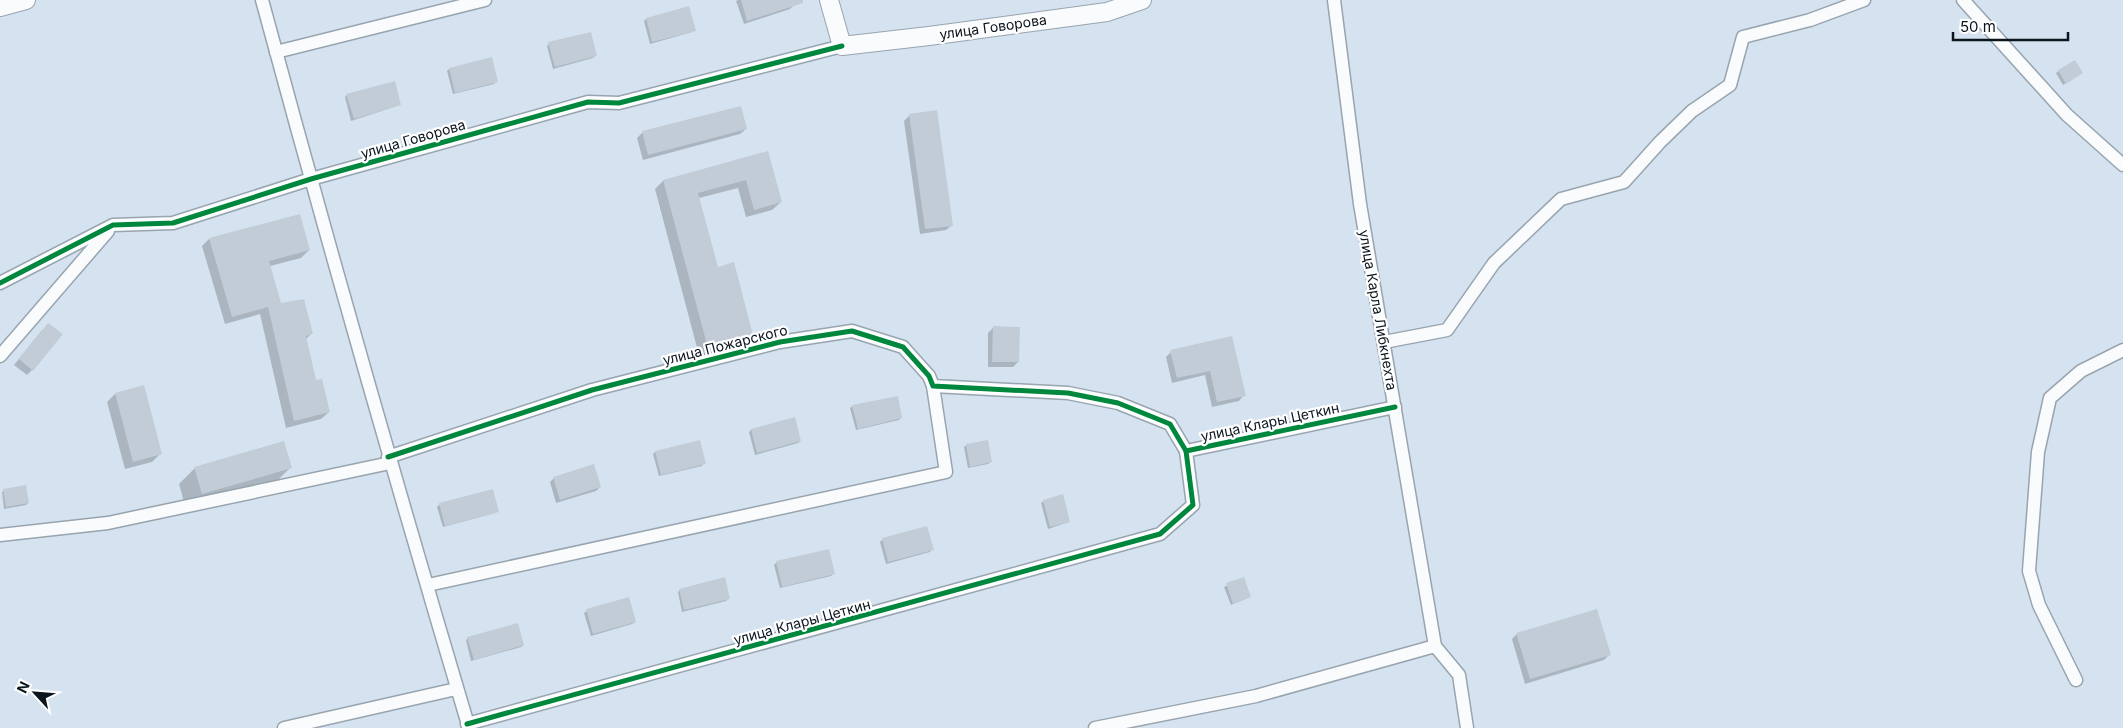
<svg xmlns="http://www.w3.org/2000/svg" width="2123" height="728" font-family="Inter,sans-serif">
  <style>
    .shadow { fill: #0003 }
    .building { fill: #c1ccd7 }
    .lines { fill: none; stroke-linecap: round; stroke-linejoin: round }
    .street-casing { stroke: #98a4ae; stroke-width: 15 }
    .secondary-casing { stroke: #98a4ae; stroke-width: 20 }
    .street { stroke: #f9fbfd; stroke-width: 12 }
    .secondary { stroke: #f9fbfd; stroke-width: 18 }
    .cycleway-casing { stroke: #fff; stroke-width: 8 }
    .cycleway { stroke: #00873e; stroke-width: 5 }
    .labels { text-anchor: middle; stroke-width: 4.5; stroke-linejoin: round; paint-order: stroke }
    .street-label { font-size: 14px; fill: #0b151e; stroke: #fff }
  </style>
  <rect width="100%" height="100%" fill="#d5e3f1"/>
  <g class="shadow">
    <path d="M 738,0 L 792,0 L 794,5 L 790,9 L 744,24 L 736,1 Z"/>
    <path d="M 646,19 L 694,30 L 692,32 L 650,44 L 644,21 Z"/>
    <path d="M 549,44 L 595,56 L 593,58 L 553,69 L 547,46 Z"/>
    <path d="M 2074,61 L 2081,73 L 2063,85 L 2056,73 Z"/>
    <path d="M 449,69 L 496,81 L 494,84 L 453,94 L 447,71 Z"/>
    <path d="M 347,95 L 400,105 L 351,121 L 345,97 Z"/>
    <path d="M 910,115 L 952,225 L 946,230 L 920,234 L 904,121 Z"/>
    <path d="M 746,129 L 740,134 L 643,160 L 637,138 L 642,133 Z"/>
    <path d="M 767,153 L 781,202 L 772,210 L 746,217 L 738,188 L 699,198 L 717,268 L 753,339 L 745,347 L 700,359 L 655,189 L 663,181 Z"/>
    <path d="M 209,239 L 309,250 L 301,258 L 270,266 L 280,304 L 311,334 L 305,340 L 315,382 L 329,412 L 321,419 L 286,428 L 260,314 L 225,324 L 202,246 Z"/>
    <path d="M 993,328 L 1018,362 L 1013,367 L 988,367 L 988,333 Z"/>
    <path d="M 43,329 L 32,370 L 27,375 L 14,365 Z"/>
    <path d="M 1232,338 L 1244,395 L 1239,401 L 1212,407 L 1205,375 L 1172,383 L 1166,357 L 1171,352 Z"/>
    <path d="M 115,394 L 160,454 L 152,462 L 125,469 L 107,402 Z"/>
    <path d="M 853,406 L 901,418 L 899,420 L 856,430 L 850,408 Z"/>
    <path d="M 794,418 L 800,441 L 798,443 L 755,455 L 749,432 L 751,430 Z"/>
    <path d="M 967,445 L 991,462 L 988,464 L 968,468 L 964,447 Z"/>
    <path d="M 655,452 L 704,463 L 702,466 L 659,476 L 653,454 Z"/>
    <path d="M 291,467 L 275,483 L 186,509 L 179,484 L 195,468 Z"/>
    <path d="M 554,478 L 600,487 L 596,491 L 556,503 L 550,482 Z"/>
    <path d="M 4,490 L 28,503 L 26,505 L 4,509 L 2,492 Z"/>
    <path d="M 1044,501 L 1069,522 L 1048,529 L 1041,503 Z"/>
    <path d="M 440,504 L 497,511 L 495,513 L 443,527 L 437,507 Z"/>
    <path d="M 882,540 L 932,549 L 930,552 L 886,564 L 880,542 Z"/>
    <path d="M 777,562 L 834,573 L 831,576 L 780,588 L 774,565 Z"/>
    <path d="M 1243,578 L 1250,597 L 1231,605 L 1224,587 Z"/>
    <path d="M 680,590 L 729,598 L 726,601 L 682,612 L 678,592 Z"/>
    <path d="M 587,611 L 635,622 L 632,624 L 591,636 L 584,613 Z"/>
    <path d="M 1517,634 L 1609,655 L 1604,660 L 1525,684 L 1512,639 Z"/>
    <path d="M 468,638 L 523,645 L 521,647 L 471,661 L 466,640 Z"/>
  </g>
  <g class="building">
    <path d="M 741,0 L 803,0 L 803,3 L 747,21 Z"/>
    <path d="M 689,6 L 696,31 L 652,42 L 646,18 Z"/>
    <path d="M 591,32 L 597,56 L 555,67 L 548,42 Z"/>
    <path d="M 492,57 L 498,82 L 455,93 L 449,68 Z"/>
    <path d="M 2075,60 L 2083,73 L 2066,84 L 2058,70 Z"/>
    <path d="M 395,81 L 401,105 L 354,119 L 346,94 Z"/>
    <path d="M 741,106 L 747,129 L 648,155 L 642,131 Z"/>
    <path d="M 937,110 L 953,226 L 925,229 L 909,114 Z"/>
    <path d="M 768,151 L 782,202 L 754,210 L 746,180 L 698,193 L 718,267 L 734,262 L 754,339 L 709,352 L 663,180 Z"/>
    <path d="M 300,214 L 310,250 L 269,261 L 281,303 L 304,299 L 313,334 L 306,336 L 316,380 L 322,379 L 330,412 L 294,421 L 268,307 L 232,317 L 209,238 Z"/>
    <path d="M 48,323 L 63,334 L 33,371 L 19,359 Z"/>
    <path d="M 993,326 L 1020,327 L 1019,362 L 992,362 Z"/>
    <path d="M 1232,336 L 1246,396 L 1217,402 L 1210,371 L 1177,378 L 1170,350 Z"/>
    <path d="M 144,385 L 162,454 L 133,462 L 115,393 Z"/>
    <path d="M 898,396 L 902,418 L 858,429 L 852,405 Z"/>
    <path d="M 795,417 L 801,441 L 757,453 L 751,429 Z"/>
    <path d="M 700,440 L 706,464 L 661,475 L 655,451 Z"/>
    <path d="M 988,440 L 992,462 L 970,467 L 966,444 Z"/>
    <path d="M 284,441 L 292,468 L 202,494 L 194,467 Z"/>
    <path d="M 594,464 L 601,487 L 560,500 L 553,477 Z"/>
    <path d="M 26,485 L 29,503 L 6,507 L 3,489 Z"/>
    <path d="M 493,489 L 499,512 L 445,526 L 439,503 Z"/>
    <path d="M 1063,494 L 1070,522 L 1050,527 L 1043,500 Z"/>
    <path d="M 927,526 L 934,550 L 888,562 L 882,538 Z"/>
    <path d="M 829,549 L 835,574 L 782,587 L 776,561 Z"/>
    <path d="M 725,577 L 730,599 L 684,610 L 679,589 Z"/>
    <path d="M 1244,577 L 1251,597 L 1233,604 L 1226,583 Z"/>
    <path d="M 629,597 L 636,622 L 593,634 L 586,609 Z"/>
    <path d="M 1597,609 L 1611,655 L 1530,679 L 1516,633 Z"/>
    <path d="M 518,623 L 524,645 L 474,660 L 467,637 Z"/>
  </g>
  <g class="lines">
    <defs>
      <g id="street">
        <path d="M 262,0 C 328,244 397,486 469,728"/>
        <path d="M 1334,0 L 1360,204 L 1435,646 L 1459,675 L 1467,728"/>
        <path d="M 1963,0 L 2067,115 L 2123,165"/>
        <path d="M 276,52 L 485,0"/>
        <path d="M 0,283 L 113,225 L 173,223 L 311,179 L 588,102 L 619,103 L 842,46"/>
        <path d="M 1384,342 L 1447,330 L 1494,263 L 1561,199 L 1624,182 L 1660,142 L 1692,111 L 1730,85 L 1743,37 L 1810,20 L 1864,0"/>
        <path d="M 0,356 L 108,231"/>
        <path d="M 388,457 L 592,390 L 780,342 L 852,331 L 903,347 L 929,376 L 933,386 L 1068,393 L 1118,403 L 1170,424 L 1186,451"/>
        <path d="M 0,535 L 108,523 L 390,463"/>
        <path d="M 428,585 L 946,472 L 933,386"/>
        <path d="M 2076,680 L 2039,605 L 2029,571 L 2038,452 L 2050,398 L 2081,371 L 2123,350"/>
        <path d="M 467,724 L 1160,534 L 1193,505 L 1186,451 L 1395,407"/>
        <path d="M 284,728 L 456,689"/>
        <path d="M 1095,728 L 1256,696 L 1435,646"/>
      </g>
      <g id="secondary">
        <path d="M 829,0 L 842,46 L 929,36 L 1107,12 L 1142,0"/>
        <path d="M 0,7 L 26,0"/>
      </g>
    </defs>
    <use href="#street" class="street-casing"/>
    <use href="#secondary" class="secondary-casing"/>
    <use href="#street" class="street"/>
    <use href="#secondary" class="secondary"/>
    <defs>
      <g id="cycleway">
        <path d="M 0,283 L 113,225 L 173,223 L 311,179 L 588,102 L 619,103 L 842,46"/>
        <path d="M 388,457 L 592,390 L 780,342 L 852,331 L 903,347 L 929,376 L 933,386 L 1068,393 L 1118,403 L 1170,424 L 1186,451"/>
        <path d="M 467,724 L 1160,534 L 1193,505 L 1186,451 L 1395,407"/>
      </g>
    </defs>
    <use href="#cycleway" class="cycleway-casing"/>
    <use href="#cycleway" class="cycleway"/>
  </g>
  <g class="labels">
    <g class="street-label">
      <text transform="translate(993 27) rotate(-8)" y="5">улица Говорова</text>
      <text transform="translate(413 139) rotate(-16)" y="5">улица Говорова</text>
      <text transform="translate(1378 310) rotate(80)" y="5">улица Карла Либкнехта</text>
      <text transform="translate(725 345) rotate(-14)" y="5">улица Пожарского</text>
      <text transform="translate(1270 422) rotate(-12)" y="5">улица Клары Цеткин</text>
      <text transform="translate(802 622) rotate(-15)" y="5">улица Клары Цеткин</text>
    </g>
  </g>
  <g transform="translate(35 693) rotate(296)" stroke="#ffffff" stroke-width="4" paint-order="stroke">
  <path d="M0-4L9 19L0 12L-9 19Z" fill="#0b151e"/>
  <text y="-8" font-size="14" font-weight="bold" text-anchor="middle" fill="#0b151e">N</text>
  </g>
  <path d="M1953 32v8h115v-8" fill="none" stroke="#0b151e" stroke-width="2.5"/>
  <text x="1960" y="32" font-size="15" fill="#0b151e" stroke="#ffffff" stroke-width="4" paint-order="stroke">50 m</text>
</svg>
